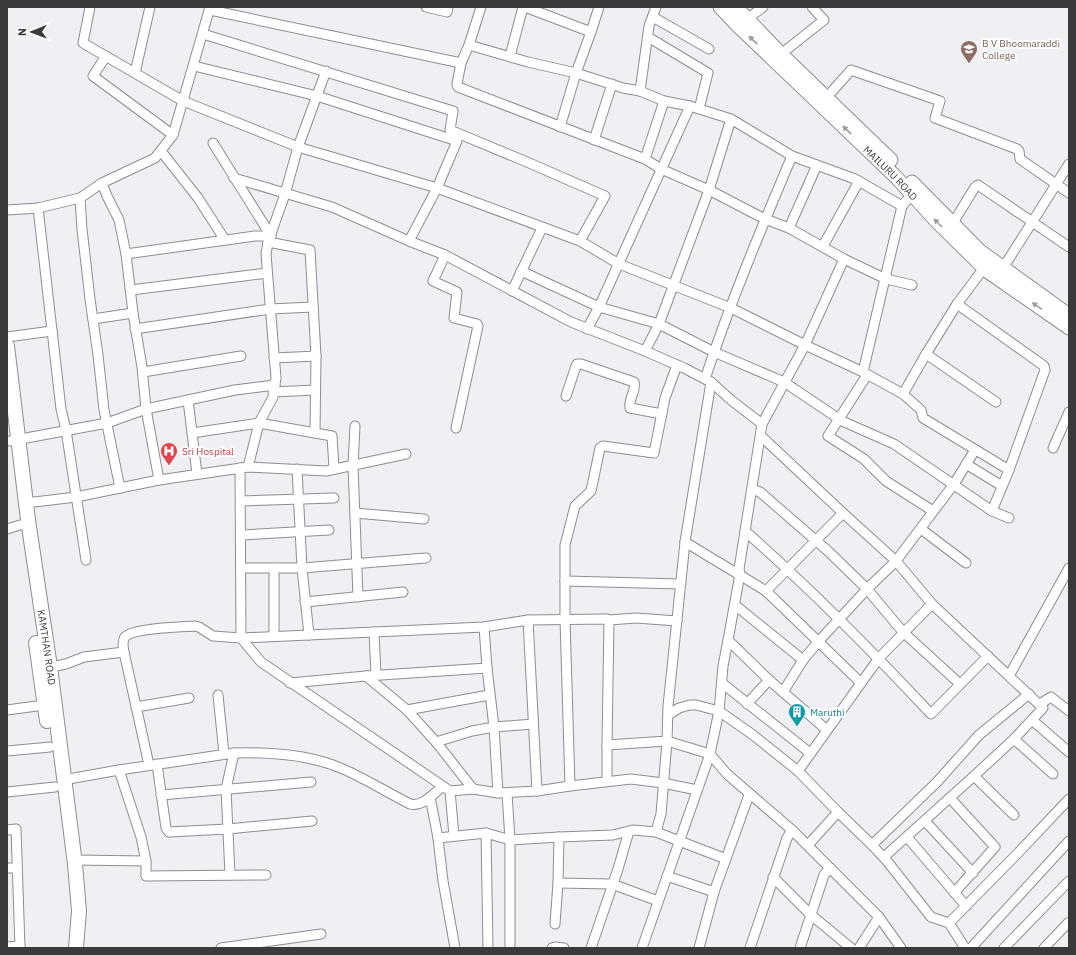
<svg xmlns="http://www.w3.org/2000/svg" width="1076" height="955" font-family="'IBM Plex Sans',sans-serif">
  <style>
    .lines { fill: none; stroke-linecap: round; stroke-linejoin: round }
    .street-casing { stroke: #8e8d90; stroke-width: 11 }
    .secondary-casing { stroke: #8e8d90; stroke-width: 15 }
    .primary-casing { stroke: #8e8d90; stroke-width: 16 }
    .street { stroke: #fff; stroke-width: 9 }
    .secondary { stroke: #fff; stroke-width: 13 }
    .primary { stroke: #fff; stroke-width: 14 }
    .oneway { fill: #9c9c9d }
    .labels { text-anchor: middle; stroke-width: 4; stroke-linejoin: round; paint-order: stroke }
    .education-label { font-size: 10px; fill: #785e54; stroke: #fff; text-anchor: start }
    .street-label { font-size: 10px; fill: #3a393b; stroke: #fff }
    .health-label { font-size: 10px; fill: #be3a42; stroke: #fff; text-anchor: start }
    .culture-label { font-size: 10px; fill: #0d838f; stroke: #fff; text-anchor: start }
  </style>
  <rect width="100%" height="100%" fill="#f0eff3"/>
  <g class="lines">
    <defs>
      <g id="street">
        <path d="M 90,7 L 83,43 L 183,101 L 298,147 L 437,188 L 580,241 L 619,264 L 731,308 L 805,345 L 863,372 L 903,394 L 921,410 L 923,418 L 1009,470"/>
        <path d="M 426,7 L 447,12 L 448,7"/>
        <path d="M 481,7 L 469,45 L 461,63 L 457,84 L 458,87 L 645,159 L 661,169 L 709,190 L 765,219 L 789,228 L 844,259 L 886,279 L 912,285"/>
        <path d="M 525,7 L 591,32"/>
        <path d="M 210,10 L 461,63"/>
        <path d="M 653,17 L 709,49"/>
        <path d="M 747,19 L 763,7"/>
        <path d="M 203,34 L 453,111 L 450,130 L 527,162 L 605,196 L 580,241"/>
        <path d="M 648,37 L 708,73 L 699,109"/>
        <path d="M 469,45 L 528,62 L 576,73 L 623,88 L 640,91 L 664,101 L 690,106 L 731,119 L 792,156 L 855,179 L 902,206 L 912,194"/>
        <path d="M 781,54 L 824,20 L 812,7"/>
        <path d="M 106,56 L 93,76 L 173,135"/>
        <path d="M 510,56 L 523,7"/>
        <path d="M 194,66 L 317,96 L 457,141 L 437,188 L 409,241 L 445,255 L 571,322 L 645,351 L 684,368 L 711,382 L 731,400 L 762,424"/>
        <path d="M 135,73 L 150,7"/>
        <path d="M 640,91 L 649,26 L 656,7"/>
        <path d="M 827,97 L 851,70 L 940,101 L 935,118 L 1017,149 L 1019,151 L 1020,159 L 1069,193"/>
        <path d="M 560,127 L 576,73 L 591,32 L 599,7"/>
        <path d="M 594,140 L 612,84"/>
        <path d="M 213,143 L 271,236"/>
        <path d="M 161,151 L 198,198 L 225,240"/>
        <path d="M 645,159 L 664,101"/>
        <path d="M 234,178 L 332,207 L 409,241"/>
        <path d="M 102,183 L 107,196 L 119,220 L 126,254 L 133,313 L 142,367 L 146,409 L 159,480"/>
        <path d="M 80,198 L 82,229 L 90,299 L 98,355 L 104,410 L 120,488"/>
        <path d="M 38,208 L 61,409 L 66,430 L 86,560"/>
        <path d="M 7,210 L 38,208 L 80,198 L 102,183 L 155,158 L 173,135 L 210,7"/>
        <path d="M 953,223 L 975,187 L 978,185 L 1069,247"/>
        <path d="M 789,228 L 817,165"/>
        <path d="M 268,242 L 310,250 L 316,356 L 274,358"/>
        <path d="M 823,246 L 859,181"/>
        <path d="M 126,254 L 255,236 L 271,236"/>
        <path d="M 445,255 L 433,281 L 457,292 L 454,318 L 477,324 L 478,326 L 456,428"/>
        <path d="M 1003,268 L 1069,164"/>
        <path d="M 521,271 L 599,307 L 659,324 L 714,352 L 784,382 L 842,421 L 894,444 L 992,511 L 1009,518"/>
        <path d="M 131,290 L 267,273"/>
        <path d="M 512,291 L 542,228"/>
        <path d="M 957,304 L 1044,366 L 1045,370 L 1009,470 L 992,511"/>
        <path d="M 93,319 L 133,313"/>
        <path d="M 135,329 L 270,309 L 313,307"/>
        <path d="M 587,329 L 599,307 L 690,106"/>
        <path d="M 7,337 L 52,331"/>
        <path d="M 645,351 L 659,324 L 709,190 L 731,119"/>
        <path d="M 926,354 L 996,402"/>
        <path d="M 143,372 L 241,356"/>
        <path d="M 863,372 L 902,206"/>
        <path d="M 867,375 L 828,436 L 864,459 L 886,481 L 933,511"/>
        <path d="M 705,379 C 730,303 761,229 792,156"/>
        <path d="M 273,392 L 315,390"/>
        <path d="M 903,394 L 926,354 L 957,304 L 984,268"/>
        <path d="M 566,396 L 576,366 L 577,364 L 581,364 L 634,382 C 637,390 628,399 630,408 L 662,414"/>
        <path d="M 188,400 L 197,474"/>
        <path d="M 355,426 L 353,465 L 358,597"/>
        <path d="M 192,433 L 259,423 L 332,436 L 334,469"/>
        <path d="M 315,433 L 316,356"/>
        <path d="M 761,436 L 843,513 L 896,561 L 932,604 L 1043,708 L 1014,739 L 974,776 L 884,857"/>
        <path d="M 10,441 L 107,423 L 146,409 L 235,390 L 275,385"/>
        <path d="M 1053,448 L 1069,412"/>
        <path d="M 966,464 L 1002,486"/>
        <path d="M 248,467 L 259,423 L 273,397 L 276,378 L 266,254 L 268,242 L 285,194 L 298,147 L 326,71"/>
        <path d="M 240,468 L 241,638 L 484,627 L 528,620 L 607,619 L 609,620 L 636,618 L 677,621"/>
        <path d="M 297,469 L 302,568 L 309,635"/>
        <path d="M 752,489 L 760,492 L 828,551 L 867,589 L 903,632 L 960,684"/>
        <path d="M 241,501 L 334,498"/>
        <path d="M 26,503 L 76,497 L 159,480 L 248,467 L 326,471 L 406,454"/>
        <path d="M 355,513 L 424,519"/>
        <path d="M 7,529 L 20,525"/>
        <path d="M 921,529 L 966,563"/>
        <path d="M 745,531 C 810,588 871,650 931,714 L 988,656"/>
        <path d="M 241,535 L 329,530"/>
        <path d="M 685,542 L 766,591 L 861,683"/>
        <path d="M 241,568 L 302,568 L 426,558"/>
        <path d="M 274,568 L 274,636"/>
        <path d="M 565,581 L 681,584"/>
        <path d="M 766,591 L 843,513"/>
        <path d="M 305,602 L 403,592"/>
        <path d="M 735,605 L 803,660"/>
        <path d="M 528,620 L 537,791"/>
        <path d="M 374,632 L 376,675"/>
        <path d="M 46,668 L 66,664 L 84,657 L 124,652"/>
        <path d="M 487,668 L 494,727 L 498,793"/>
        <path d="M 1009,676 L 1069,568"/>
        <path d="M 290,683 L 366,676"/>
        <path d="M 722,683 L 810,753"/>
        <path d="M 783,692 L 803,660 L 818,642 L 867,589 L 896,561 L 954,484 L 975,450"/>
        <path d="M 218,695 L 224,754"/>
        <path d="M 747,704 L 769,680"/>
        <path d="M 1040,704 L 1051,697 L 1069,711"/>
        <path d="M 136,707 L 189,698"/>
        <path d="M 7,710 L 44,705"/>
        <path d="M 407,710 L 489,695"/>
        <path d="M 668,715 L 679,708 L 690,705 L 696,705 L 719,711 L 753,735 L 798,771 L 838,812 L 872,845 L 887,861 L 931,917 L 949,923 L 965,948"/>
        <path d="M 1032,720 L 1069,752"/>
        <path d="M 827,730 L 769,680 L 728,640 L 740,574 L 739,569 L 762,424 L 805,345 L 844,259"/>
        <path d="M 1014,739 L 1053,774"/>
        <path d="M 436,742 L 472,731 L 494,727 L 533,724"/>
        <path d="M 607,745 L 667,741 L 668,706 L 685,542 L 711,382"/>
        <path d="M 7,751 L 50,747"/>
        <path d="M 157,764 L 166,828 L 169,832 L 228,829 L 312,821"/>
        <path d="M 149,765 L 124,652 C 123,647 122,641 125,637 C 132,628 183,627 195,626 L 199,627 L 213,636 L 241,638 L 261,662 L 450,791"/>
        <path d="M 119,770 L 141,837 L 146,861"/>
        <path d="M 798,771 L 879,658 L 932,604"/>
        <path d="M 974,776 L 1014,815"/>
        <path d="M 63,780 L 119,770 L 234,753 C 269,752 311,755 343,769 C 366,779 388,793 410,804 C 423,807 433,794 442,787"/>
        <path d="M 607,781 L 607,745 L 609,620"/>
        <path d="M 570,786 L 565,619 L 565,545 L 575,506 L 591,491 L 600,448 L 603,446 L 654,453 L 665,398 L 677,365"/>
        <path d="M 473,789 L 436,742 L 407,710 L 366,676 L 487,668 L 484,627"/>
        <path d="M 7,792 L 55,787"/>
        <path d="M 507,793 L 510,840 L 510,948"/>
        <path d="M 161,795 L 311,782"/>
        <path d="M 430,797 L 438,838"/>
        <path d="M 950,798 L 995,847 L 954,893"/>
        <path d="M 925,821 L 973,873"/>
        <path d="M 7,830 L 16,829 L 20,948"/>
        <path d="M 792,830 L 879,917 L 901,948"/>
        <path d="M 656,832 L 661,814 L 667,741 L 710,754 L 727,774 L 792,830 L 787,838 L 750,948"/>
        <path d="M 454,836 L 450,791 L 473,789 L 498,793 L 537,791 L 570,786 L 631,779 L 663,783 L 697,790"/>
        <path d="M 907,837 L 966,906"/>
        <path d="M 808,845 L 838,812"/>
        <path d="M 872,845 L 937,782 L 979,735 L 1029,694"/>
        <path d="M 75,860 L 146,861 L 146,876 L 266,875"/>
        <path d="M 7,868 L 17,868"/>
        <path d="M 230,875 L 226,789 L 234,753"/>
        <path d="M 667,876 L 714,892"/>
        <path d="M 773,877 L 810,914 L 851,948"/>
        <path d="M 558,883 L 612,884 L 658,901"/>
        <path d="M 949,923 L 1018,853 L 1069,799"/>
        <path d="M 555,924 L 558,883 L 559,837"/>
        <path d="M 7,947 L 20,946"/>
        <path d="M 221,948 L 321,934"/>
        <path d="M 455,948 L 443,881 L 438,838 L 486,833"/>
        <path d="M 488,948 L 486,833 L 510,840 L 559,837 L 613,835 L 633,830 L 656,832 L 726,859"/>
        <path d="M 552,948 L 555,947 L 564,948"/>
        <path d="M 591,948 L 618,869 L 629,831"/>
        <path d="M 642,948 L 710,754 L 719,711 L 723,666 L 728,640"/>
        <path d="M 699,948 L 714,892 L 749,795"/>
        <path d="M 800,948 L 824,875 L 830,868"/>
        <path d="M 859,948 L 879,917"/>
        <path d="M 971,948 L 1069,841"/>
        <path d="M 1004,948 L 1069,881"/>
        <path d="M 1044,948 L 1069,922"/>
      </g>
      <g id="secondary">
        <path id="s1" d="M 720,7 L 737,25 L 896,177 L 938,223 L 987,271 L 1069,328"/>
        <path d="M 736,7 L 781,54 L 891,160"/>
        <path d="M 912,182 L 980,251 L 1069,315"/>
      </g>
      <g id="primary">
        <path id="s2" d="M 7,346 L 28,520 L 50,667 L 75,864 L 79,911 L 76,948"/>
        <path d="M 36,643 L 47,721"/>
      </g>
    </defs>
    <use href="#street" class="street-casing"/>
    <use href="#secondary" class="secondary-casing"/>
    <use href="#primary" class="primary-casing"/>
    <use href="#street" class="street"/>
    <use href="#secondary" class="secondary"/>
    <use href="#primary" class="primary"/>
  </g>
  <defs><path id="oneway-solid" d="M-6-.8H1V-3.2L6.5 0L1 3.2V.8H-6Z"/></defs>
  <g class="oneway">
    <use href="#oneway-solid" transform="translate(753 40) rotate(-136)"/>
    <use href="#oneway-solid" transform="translate(847 130) rotate(-136)"/>
    <use href="#oneway-solid" transform="translate(938 223) rotate(-134)"/>
    <use href="#oneway-solid" transform="translate(1037 306) rotate(-145)"/>
  </g>
  <defs>
    <symbol id="university-pin" viewBox="-11 -11 22 30"><path d="M0 17L-7.5 6A9.5 9.5 0 1 1 7.5 6Z" fill="#8d6e63" stroke="#fff"/><path d="M0-5L7-2L0 1L-7-2ZM-4 1L0 2.5L4 1V4Q0 6-4 4Z" fill="#fff"/></symbol>
    <symbol id="hospital-pin" viewBox="-11 -11 22 30"><path d="M0 17L-7.5 6A9.5 9.5 0 1 1 7.5 6Z" fill="#e0444e" stroke="#fff"/><path d="M-5-5h3v3.5h4V-5h3V5h-3V1.5h-4V5h-3Z" fill="#fff"/></symbol>
    <symbol id="building-pin" viewBox="-11 -11 22 30"><path d="M0 17L-7.5 6A9.5 9.5 0 1 1 7.5 6Z" fill="#0f9aa8" stroke="#fff"/><path d="M-4-6H4V6H1V3H-1V6H-4ZM-2.5-4.3h1.7v1.8h-1.7ZM.8-4.3h1.7v1.8H.8ZM-2.5-1h1.7V.8h-1.7ZM.8-1h1.7V.8H.8Z" fill="#fff"/></symbol>
  </defs>
  <g fill-rule="evenodd">
    <use href="#university-pin" x="959" y="39" width="20" height="27"/>
    <use href="#hospital-pin" x="159" y="441" width="20" height="27"/>
    <use href="#building-pin" x="787" y="702" width="20" height="27"/>
  </g>
  <g class="labels">
    <g class="education-label">
      <text x="982" y="47">B V Bhoomaraddi<tspan x="982" dy="12">College</tspan></text>
    </g>
    <g class="street-label">
      <text dy="4" stroke="none"><textPath href="#s1" startOffset="238">MAILURU ROAD</textPath></text>
      <text dy="4" stroke="none"><textPath href="#s2" startOffset="304">KAMTHAN ROAD</textPath></text>
    </g>
    <g class="health-label">
      <text x="182" y="455">Sri Hospital</text>
    </g>
    <g class="culture-label">
      <text x="810" y="716">Maruthi</text>
    </g>
  </g>
  <rect width="1076" height="955" fill="none" stroke="#3a393b" stroke-width="16"/>
  <g transform="translate(32 32) rotate(269)" stroke="#ffffff" stroke-width="3" paint-order="stroke">
  <path d="M0-3L7 15L0 10L-7 15Z" fill="#3a393b"/>
  <text y="-6" font-size="11" font-weight="bold" text-anchor="middle" fill="#3a393b">N</text>
  </g>
</svg>
